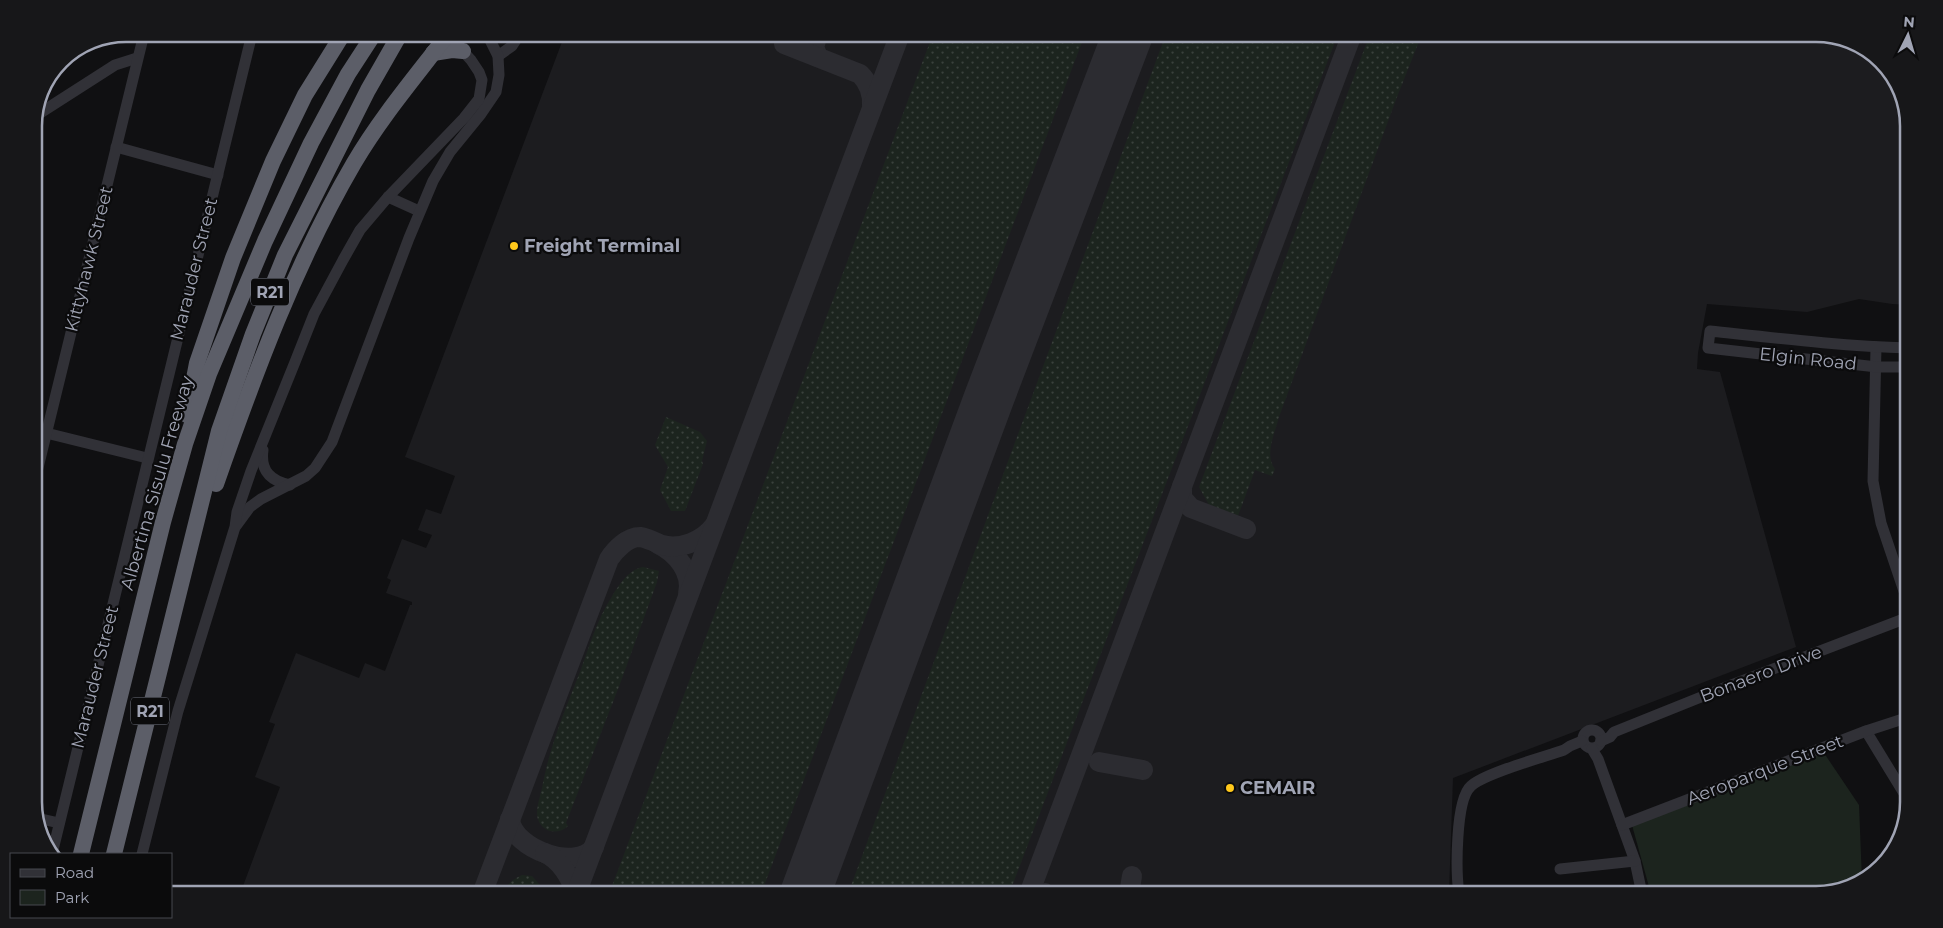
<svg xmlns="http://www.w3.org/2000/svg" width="1943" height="928" font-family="Montserrat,sans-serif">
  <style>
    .built { fill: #1c1c1f }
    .grass { fill: url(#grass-dots) }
    .park { fill: #1c241e }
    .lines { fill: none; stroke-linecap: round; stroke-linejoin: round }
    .taxiway { stroke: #2c2c31; stroke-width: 20 }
    .runway { stroke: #2c2c31; stroke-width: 50 }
    .minor { stroke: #313137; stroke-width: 11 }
    .highway { stroke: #5c5e68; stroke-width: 16 }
    .poi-dot { fill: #ffc81b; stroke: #0b0b0c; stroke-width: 2 }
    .labels { text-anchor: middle; stroke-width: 4.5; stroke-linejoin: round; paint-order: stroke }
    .shield { fill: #0b0b0c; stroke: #737682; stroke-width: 1 }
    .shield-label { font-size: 16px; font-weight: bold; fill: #a0a4b4 }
    .poi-label { font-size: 18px; font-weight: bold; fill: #a0a4b4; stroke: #0b0b0c; text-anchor: start }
    .street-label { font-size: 18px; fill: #a0a4b4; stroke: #0b0b0c }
    .rim { fill: none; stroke: #a0a4b4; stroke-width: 2.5 }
  </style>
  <defs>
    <pattern id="grass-dots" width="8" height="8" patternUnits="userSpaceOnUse" patternTransform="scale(1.25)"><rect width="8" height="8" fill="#1c241e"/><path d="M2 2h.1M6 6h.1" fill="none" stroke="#3a413c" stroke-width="1.8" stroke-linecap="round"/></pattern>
  </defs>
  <rect width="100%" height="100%" fill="#101012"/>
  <path class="built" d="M 565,34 L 1816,34 L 1857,43 L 1894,75 L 1909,121 L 1909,305 L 1892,304 L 1859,299 L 1807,312 L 1707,304 L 1698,353 L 1697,369 L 1720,372 L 1796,647 L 1453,778 L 1449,894 L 240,894 L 280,787 L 255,777 L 275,724 L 269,722 L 296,653 L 359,678 L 365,663 L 385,671 L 410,605 L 412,605 L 412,602 L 386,593 L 391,580 L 387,578 L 402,539 L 426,548 L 432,535 L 418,530 L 426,509 L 441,514 L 455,476 L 405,457 Z"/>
  <g class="grass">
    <path d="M 933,34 L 1085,34 L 761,894 L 609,894 Z"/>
    <path d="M 1166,34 L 1338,34 L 1009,894 L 848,894 Z"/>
    <path d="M 1370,34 L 1422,34 L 1397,97 L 1279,417 C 1275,433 1264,455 1275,469 L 1272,476 L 1255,470 L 1238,516 L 1209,505 L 1199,487 Z"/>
    <path d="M 666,417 L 700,432 L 707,441 L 702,461 L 703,464 L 685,511 L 671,511 L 660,490 L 668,467 L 655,445 Z"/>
    <path d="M 643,567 L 659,571 L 657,582 L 620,684 L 566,823 L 568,826 C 557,837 538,831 537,814 C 537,806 540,796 542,788 C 549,748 565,710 580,672 C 589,647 597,620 611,598 C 618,586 629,569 643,567 Z"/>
    <path d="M 522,875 L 532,876 L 540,885 L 538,894 L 502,894 C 507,884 512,880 522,875 Z"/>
  </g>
  <path class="park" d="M 1824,753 L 1859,805 L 1862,881 L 1816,894 L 1651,894 L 1632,825 Z"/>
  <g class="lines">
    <g class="taxiway">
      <path d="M 818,34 L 814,47 L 818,57"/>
      <path d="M 784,44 L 860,74 C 869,83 873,94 872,107"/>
      <path d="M 1182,486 L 1182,498 L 1191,508 L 1246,529"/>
      <path d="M 658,544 C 677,553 693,573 688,594"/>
      <path d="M 1099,762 L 1143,770"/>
      <path d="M 510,819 C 512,849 577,872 594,847"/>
      <path d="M 545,853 C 560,860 572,878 575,894"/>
      <path d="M 1045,893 L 1046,894"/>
      <path d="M 482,894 L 609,559 C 615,550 627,537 640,537 C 647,538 655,542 662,545 C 680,550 703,541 714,526"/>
      <path d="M 576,894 L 900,34"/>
      <path d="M 1029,894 L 1352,34"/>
      <path d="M 1129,894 L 1132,876"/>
    </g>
    <path class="runway" d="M 805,894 L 989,398 L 1128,34"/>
    <g class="minor">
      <path d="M 498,56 L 512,46 L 520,34"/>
      <path d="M 37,115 L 115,65 L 137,58"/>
      <path d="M 116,147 L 218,175"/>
      <path d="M 388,197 L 419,211"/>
      <path d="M 1876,347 L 1873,481 L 1881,523 L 1909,606"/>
      <path d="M 1909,348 C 1842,346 1776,338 1710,331 L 1708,348 L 1877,367 L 1909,367"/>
      <path d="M 34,430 L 147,458"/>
      <path d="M 263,450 C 260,471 271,481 290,485"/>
      <path d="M 34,484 L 144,34"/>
      <path d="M 236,526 L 250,507 L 261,499 L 306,476 L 315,468 L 332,442 L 409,238 L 433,181 L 450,152 L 481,114 L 496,92 L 499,75 L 498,56 L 487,34"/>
      <circle cx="1592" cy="739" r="9"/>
      <path d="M 1866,731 L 1905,795 L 1908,806"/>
      <path d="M 1601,741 L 1610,737 L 1614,732 L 1731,685 L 1909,617"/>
      <path d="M 1592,749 L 1598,759 L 1635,861 L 1642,894"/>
      <path d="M 37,818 L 59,823"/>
      <path d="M 1622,825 L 1866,731 L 1909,717"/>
      <path d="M 52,854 L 252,34"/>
      <path d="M 142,854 L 178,711 L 235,527 L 237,512 L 251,471 L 295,362 L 314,314 L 343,260 L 360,230 L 388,197 L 464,118 L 479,99 L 482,80 L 479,72 L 471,60 L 459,47"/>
      <path d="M 1560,869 L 1635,861"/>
      <path d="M 1459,894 C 1456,873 1455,800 1471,786 C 1485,773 1544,757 1564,750 L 1570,746 L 1582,741"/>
    </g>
    <g class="highway">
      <path d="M 433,53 L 452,50 L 463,51"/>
      <path d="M 187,415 L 197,363 L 233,258 L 273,161 L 305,95 L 343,34"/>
      <path d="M 216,484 C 255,373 295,264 354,163 C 381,117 416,76 448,34"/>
      <path d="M 81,854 L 163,522 L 185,444 L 209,374 L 265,241 L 311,143 L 348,74 L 374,34"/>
      <path d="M 114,854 L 219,431 L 253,334 L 285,255 L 368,90 L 400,34"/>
    </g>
  </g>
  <g class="poi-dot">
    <circle cx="514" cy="246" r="5"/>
    <circle cx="1230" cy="788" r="5"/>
  </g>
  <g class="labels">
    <g class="shield">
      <rect x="251" y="278.5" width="38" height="27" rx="4"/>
      <rect x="131" y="697.5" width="38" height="27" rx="4"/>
    </g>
    <g class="shield-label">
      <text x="270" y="298">R21</text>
      <text x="150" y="717">R21</text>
    </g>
    <g class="poi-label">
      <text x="524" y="252">Freight Terminal</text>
      <text x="1240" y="794">CEMAIR</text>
    </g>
    <g class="street-label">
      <text transform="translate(89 259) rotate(-76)" y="6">Kittyhawk Street</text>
      <text transform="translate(194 269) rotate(-76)" y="6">Marauder Street</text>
      <text transform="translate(1808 359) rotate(6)" y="6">Elgin Road</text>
      <text transform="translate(157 483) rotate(-74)" y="6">Albertina Sisulu Freeway</text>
      <text transform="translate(1761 674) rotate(-21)" y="6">Bonaero Drive</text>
      <text transform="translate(95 677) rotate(-76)" y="6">Marauder Street</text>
      <text transform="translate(1765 770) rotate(-21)" y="6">Aeroparque Street</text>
    </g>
  </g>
  <path d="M0 0H1943V928H0ZM126 42H1816A84 84 0 0 1 1900 126V802A84 84 0 0 1 1816 886H126A84 84 0 0 1 42 802V126A84 84 0 0 1 126 42Z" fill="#171719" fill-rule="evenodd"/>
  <path class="rim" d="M126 42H1816A84 84 0 0 1 1900 126V802A84 84 0 0 1 1816 886H126A84 84 0 0 1 42 802V126A84 84 0 0 1 126 42Z"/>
  <rect x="10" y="853" width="162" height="65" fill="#0b0b0c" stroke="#47484f"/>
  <rect x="20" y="869" width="25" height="8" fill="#313137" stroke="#47484f"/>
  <text x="55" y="878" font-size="15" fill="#a0a4b4">Road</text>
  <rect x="20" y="890" width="25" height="15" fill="#1c241e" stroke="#47484f"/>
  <text x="55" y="903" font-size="15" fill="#a0a4b4">Park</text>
  <g transform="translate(1908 35) rotate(5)" stroke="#0b0b0c" stroke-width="4" paint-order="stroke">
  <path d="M0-4L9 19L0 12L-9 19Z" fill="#a0a4b4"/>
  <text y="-8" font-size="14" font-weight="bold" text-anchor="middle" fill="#a0a4b4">N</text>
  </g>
</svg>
